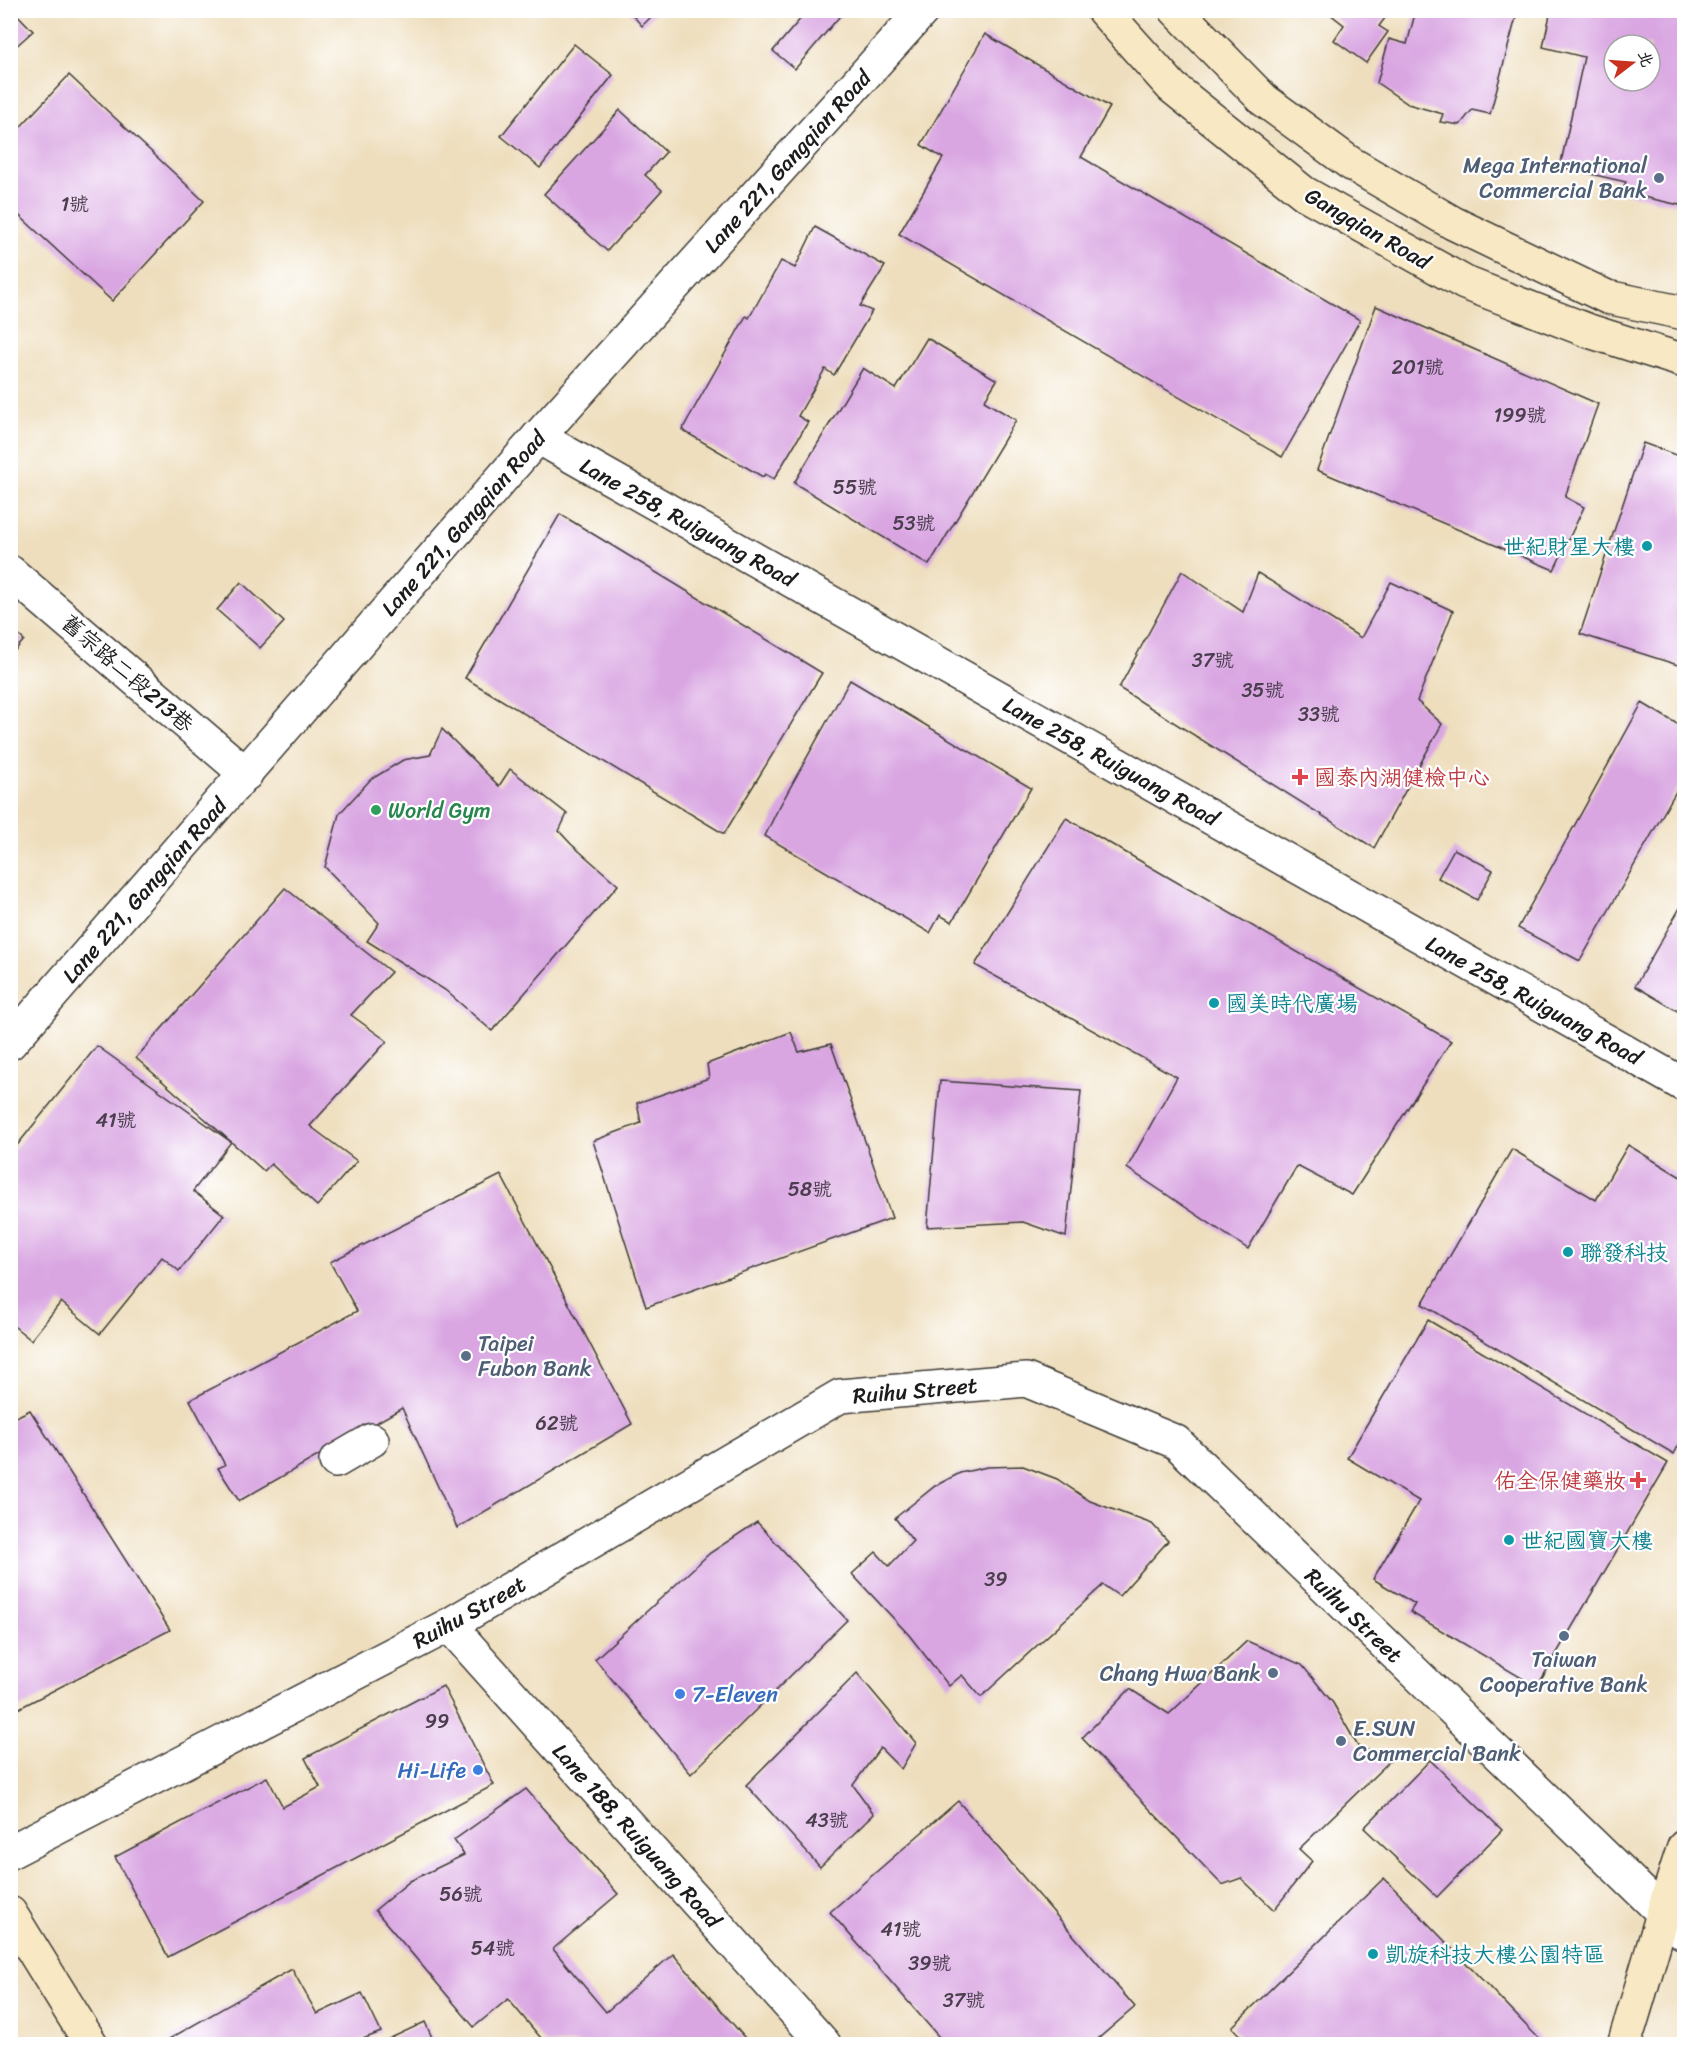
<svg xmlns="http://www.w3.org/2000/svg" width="1695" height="2055" font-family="Sriracha,'LXGW WenKai TC',sans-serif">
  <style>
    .building { fill: #d9a6e2; fill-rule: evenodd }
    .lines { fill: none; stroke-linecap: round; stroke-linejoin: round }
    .street-casing { stroke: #3c3934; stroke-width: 36 }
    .secondary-casing { stroke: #3c3934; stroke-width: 36 }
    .street { stroke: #fff; stroke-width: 33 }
    .secondary { stroke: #f8e8c3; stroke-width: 33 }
    .service-dot { fill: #5c6f8a; stroke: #fff; stroke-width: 2 }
    .culture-dot { fill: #0f9aa8; stroke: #fff; stroke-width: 2 }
    .health-dot { fill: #e0444e; stroke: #fff; stroke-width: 2 }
    .leisure-dot { fill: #2e9e5b; stroke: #fff; stroke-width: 2 }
    .shop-dot { fill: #3f7fe0; stroke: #fff; stroke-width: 2 }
    .labels { text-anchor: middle; stroke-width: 4.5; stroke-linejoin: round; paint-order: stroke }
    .number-label { font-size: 20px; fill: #4b3e4e }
    .street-label { font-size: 22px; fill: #1c1c1c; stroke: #fff }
    .service-label { font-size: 22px; fill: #4e5e75; stroke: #fff; text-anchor: end }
    .culture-label { font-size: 22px; fill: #0d838f; stroke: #fff; text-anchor: start }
    .health-label { font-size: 22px; fill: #be3a42; stroke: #fff; text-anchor: start }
    .leisure-label { font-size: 22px; fill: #27864d; stroke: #fff; text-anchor: start }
    .shop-label { font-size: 22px; fill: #366cbe; stroke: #fff; text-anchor: start }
  </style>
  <rect width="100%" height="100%" fill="#fff"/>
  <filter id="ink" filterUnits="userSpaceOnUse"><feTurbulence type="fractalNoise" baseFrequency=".0167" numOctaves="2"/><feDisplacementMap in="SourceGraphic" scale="12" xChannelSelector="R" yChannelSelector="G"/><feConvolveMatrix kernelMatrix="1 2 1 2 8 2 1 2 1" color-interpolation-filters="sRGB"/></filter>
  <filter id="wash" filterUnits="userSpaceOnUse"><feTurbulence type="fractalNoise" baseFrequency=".008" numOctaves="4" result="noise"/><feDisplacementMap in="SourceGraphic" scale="24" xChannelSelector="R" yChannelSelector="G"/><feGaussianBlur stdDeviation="1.35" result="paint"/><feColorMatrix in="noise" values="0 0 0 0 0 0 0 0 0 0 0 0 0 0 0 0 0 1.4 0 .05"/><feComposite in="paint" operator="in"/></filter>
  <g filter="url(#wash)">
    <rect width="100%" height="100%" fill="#eedebd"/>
    <g id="blocks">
      <g class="building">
        <path d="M 10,10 L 13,10 L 33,31 L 13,49 L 10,46 Z"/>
        <path d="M 628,10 L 658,10 L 642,26 Z"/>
        <path d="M 808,10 L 845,10 L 795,69 L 773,51 Z"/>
        <path d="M 1325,10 L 1391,10 L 1379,26 L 1388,32 L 1366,63 L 1334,40 L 1344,25 Z"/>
        <path d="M 1416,10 L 1518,10 L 1490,114 L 1472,110 L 1460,125 L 1440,122 L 1443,114 L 1408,104 L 1377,83 L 1389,39 L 1407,44 Z"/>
        <path d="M 1551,10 L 1684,10 L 1684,206 L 1621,192 L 1626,182 L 1560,167 L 1584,57 L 1543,47 ZM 1614,45 L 1650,45 L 1650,81 L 1614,81 Z"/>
        <path d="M 985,34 L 1110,107 L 1081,157 L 1360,320 L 1282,457 L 899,234 L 943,158 L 921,145 Z"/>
        <path d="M 574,44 L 613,75 L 540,168 L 501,136 Z"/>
        <path d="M 69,75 L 204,201 L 112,301 L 10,207 L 10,138 Z"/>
        <path d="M 620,110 L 666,152 L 645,175 L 662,190 L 607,251 L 544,194 Z"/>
        <path d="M 815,227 L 885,266 L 860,306 L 872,311 L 834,375 L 825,369 L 798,416 L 808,422 L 774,479 L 765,474 L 763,477 L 682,430 L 746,316 L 749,318 L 781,261 L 795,268 Z"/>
        <path d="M 1376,306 L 1598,404 L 1565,497 L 1584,507 L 1554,570 L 1317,470 Z"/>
        <path d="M 927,338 L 997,380 L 984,401 L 1016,420 L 929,565 L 794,483 L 863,368 L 896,389 Z"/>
        <path d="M 1643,443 L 1684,458 L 1684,667 L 1580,634 Z"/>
        <path d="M 560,514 L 822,673 L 724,834 L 465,678 Z"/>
        <path d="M 1182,571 L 1243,612 L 1258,573 L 1361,638 L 1391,582 L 1453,611 L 1417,701 L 1442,724 L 1374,848 L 1119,688 Z"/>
        <path d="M 241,582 L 284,622 L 260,648 L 217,610 Z"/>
        <path d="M 10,628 L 24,640 L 10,656 Z"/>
        <path d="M 850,680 L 1031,788 L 952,922 L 940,915 L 930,933 L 765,836 L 776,813 Z"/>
        <path d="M 1642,703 L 1684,728 L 1684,777 L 1580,961 L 1518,928 Z"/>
        <path d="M 442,729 L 499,786 L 510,769 L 567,814 L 559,831 L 571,844 L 618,885 L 492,1031 L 445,990 L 367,941 L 379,923 L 325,867 L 339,814 L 370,780 L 403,760 L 430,755 Z"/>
        <path d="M 1066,818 L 1451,1041 L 1352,1195 L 1297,1166 L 1248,1249 L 1127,1168 L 1177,1077 L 975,965 Z"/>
        <path d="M 1454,849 L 1493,870 L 1477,900 L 1438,878 Z"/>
        <path d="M 285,888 L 391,972 L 351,1015 L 387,1041 L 310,1126 L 357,1161 L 317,1206 L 271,1164 L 264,1171 L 136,1058 Z"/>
        <path d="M 1684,901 L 1684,1015 L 1635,986 Z"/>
        <path d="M 791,1032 L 799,1052 L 831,1044 L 892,1218 L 646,1307 L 593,1141 L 641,1123 L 637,1103 L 709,1078 L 707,1064 Z"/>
        <path d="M 97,1046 L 231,1142 L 193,1191 L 224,1215 L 179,1271 L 162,1257 L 100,1334 L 61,1302 L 31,1340 L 10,1323 L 10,1154 Z"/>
        <path d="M 940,1081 L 1081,1091 L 1066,1237 L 1023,1222 L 927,1227 Z"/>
        <path d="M 1628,1145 L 1684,1179 L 1684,1435 L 1674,1454 L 1422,1304 L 1512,1149 L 1596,1200 Z"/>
        <path d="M 501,1175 L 632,1424 L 457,1528 L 402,1408 L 239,1501 L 218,1468 L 225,1465 L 190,1400 L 357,1311 L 330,1262 Z"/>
        <path d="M 1428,1320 L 1668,1463 L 1537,1687 L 1410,1612 L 1415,1604 L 1373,1579 L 1419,1501 L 1347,1458 Z"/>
        <path d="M 30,1410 L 170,1630 L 10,1713 L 10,1420 Z"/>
        <path d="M 1023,1466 L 1057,1479 L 1090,1501 L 1152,1524 L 1168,1541 L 1119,1596 L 1103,1585 L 981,1697 L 962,1675 L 949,1686 L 909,1635 L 852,1574 L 876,1552 L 889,1566 L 913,1541 L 895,1518 L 935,1486 L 960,1473 L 987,1467 Z"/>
        <path d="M 757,1522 L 847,1620 L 691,1774 L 595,1659 L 710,1553 Z"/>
        <path d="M 1247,1641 L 1302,1665 L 1333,1703 L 1359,1748 L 1394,1757 L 1299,1849 L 1312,1861 L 1274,1910 L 1241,1878 L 1222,1885 L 1082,1738 L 1130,1689 L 1169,1714 Z"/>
        <path d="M 857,1673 L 916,1743 L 901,1769 L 880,1748 L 853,1785 L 874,1814 L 820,1867 L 746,1785 Z"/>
        <path d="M 443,1686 L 494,1785 L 168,1957 L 115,1857 L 267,1777 L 283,1807 L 320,1787 L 305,1758 Z"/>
        <path d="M 1430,1760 L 1502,1830 L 1437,1897 L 1364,1828 Z"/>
        <path d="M 526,1789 L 618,1894 L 553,1949 L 606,2012 L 673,1954 L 750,2044 L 546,2044 L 508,1999 L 474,2027 L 375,1910 L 410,1881 L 464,1855 L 454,1840 Z"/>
        <path d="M 958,1801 L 1135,2007 L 1092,2044 L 945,2044 L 830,1912 Z"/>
        <path d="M 1384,1878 L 1466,1963 L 1544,2044 L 1340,2044 L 1346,2038 L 1338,2044 L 1248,2044 L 1232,2027 Z"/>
        <path d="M 292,1969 L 317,2014 L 362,1993 L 381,2032 L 350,2044 L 172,2044 L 169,2039 Z"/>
        <path d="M 425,2022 L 435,2044 L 378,2044 Z"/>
      </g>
    </g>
  </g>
  <g filter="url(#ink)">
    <use href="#blocks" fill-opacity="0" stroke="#3c3934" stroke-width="1.5"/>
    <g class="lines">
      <defs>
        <g id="street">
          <path d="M 538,437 L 1684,1085"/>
          <path d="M 10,572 L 246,774"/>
          <path d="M 10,1043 L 538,437 L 923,10"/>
          <path d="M 336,1461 L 372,1440"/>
          <path d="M 449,1625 L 824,2044"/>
          <path d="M 10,1852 L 449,1625 L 840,1396 L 1026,1380 L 1176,1442 L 1684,1933"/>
        </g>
        <g id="secondary">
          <path d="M 1103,10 L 1172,87 L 1304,193 L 1465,283 L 1589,331 L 1684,361"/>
          <path d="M 1176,10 L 1264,100 L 1350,163 L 1453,223 L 1607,297 L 1684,313"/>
          <path d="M 10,1913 L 91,2044"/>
          <path d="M 1624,2044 C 1645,1979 1662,1912 1684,1847"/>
        </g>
      </defs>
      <use href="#street" class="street-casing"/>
      <use href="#secondary" class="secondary-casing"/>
      <use href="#street" class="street"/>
      <use href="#secondary" class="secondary"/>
    </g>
  </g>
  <g class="service-dot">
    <circle cx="1659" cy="178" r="6"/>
    <circle cx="466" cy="1356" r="6"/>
    <circle cx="1564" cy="1636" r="6"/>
    <circle cx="1273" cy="1673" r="6"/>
    <circle cx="1341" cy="1741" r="6"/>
  </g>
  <g class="culture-dot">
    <circle cx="1647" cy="546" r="6"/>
    <circle cx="1214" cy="1003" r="6"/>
    <circle cx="1568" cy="1252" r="6"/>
    <circle cx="1509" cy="1540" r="6"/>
    <circle cx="1373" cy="1954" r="6"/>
  </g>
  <g class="health-dot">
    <path d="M1297 768h6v6h6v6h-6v6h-6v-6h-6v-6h6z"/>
    <path d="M1635 1471h6v6h6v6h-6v6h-6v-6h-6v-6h6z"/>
  </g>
  <circle class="leisure-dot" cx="376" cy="810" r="6"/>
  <g class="shop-dot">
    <circle cx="680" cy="1694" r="6"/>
    <circle cx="478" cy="1770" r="6"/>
  </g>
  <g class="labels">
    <g class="number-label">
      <text x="75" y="211">1號</text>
      <text x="1418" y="374">201號</text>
      <text x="1520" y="422">199號</text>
      <text x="855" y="494">55號</text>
      <text x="914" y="530">53號</text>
      <text x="1213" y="667">37號</text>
      <text x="1263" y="697">35號</text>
      <text x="1319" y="721">33號</text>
      <text x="116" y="1127">41號</text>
      <text x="810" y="1196">58號</text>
      <text x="557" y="1430">62號</text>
      <text x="996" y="1586">39</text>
      <text x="437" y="1728">99</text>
      <text x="827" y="1827">43號</text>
      <text x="461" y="1901">56號</text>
      <text x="901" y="1936">41號</text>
      <text x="493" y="1955">54號</text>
      <text x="930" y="1970">39號</text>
      <text x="964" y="2007">37號</text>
    </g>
    <g class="street-label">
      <text transform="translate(787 161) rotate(-48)" y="8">Lane 221, Gangqian Road</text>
      <text transform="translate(1368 228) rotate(30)" y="8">Gangqian Road</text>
      <text transform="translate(688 522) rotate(29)" y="8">Lane 258, Ruiguang Road</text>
      <text transform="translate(463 523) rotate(-49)" y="8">Lane 221, Gangqian Road</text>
      <text transform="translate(128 673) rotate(41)" y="8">舊宗路二段213巷</text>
      <text transform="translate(1111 761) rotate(29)" y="8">Lane 258, Ruiguang Road</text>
      <text transform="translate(144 890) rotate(-49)" y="8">Lane 221, Gangqian Road</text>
      <text transform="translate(1534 1000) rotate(29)" y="8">Lane 258, Ruiguang Road</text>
      <text transform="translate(915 1390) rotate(-5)" y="8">Ruihu Street</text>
      <text transform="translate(469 1612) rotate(-29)" y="8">Ruihu Street</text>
      <text transform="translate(1354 1615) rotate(44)" y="8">Ruihu Street</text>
      <text transform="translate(637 1835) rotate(48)" y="8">Lane 188, Ruiguang Road</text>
    </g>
    <g class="service-label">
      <text x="1647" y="173">Mega International<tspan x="1647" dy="25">Commercial Bank</tspan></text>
      <text x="478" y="1351" text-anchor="start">Taipei<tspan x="478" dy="25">Fubon Bank</tspan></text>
      <text x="1564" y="1667" text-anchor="middle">Taiwan<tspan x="1564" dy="25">Cooperative Bank</tspan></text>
      <text x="1261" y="1681">Chang Hwa Bank</text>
      <text x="1353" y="1736" text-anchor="start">E.SUN<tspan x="1353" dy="25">Commercial Bank</tspan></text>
    </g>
    <g class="culture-label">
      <text x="1635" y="554" text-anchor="end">世紀財星大樓</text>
      <text x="1226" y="1011">國美時代廣場</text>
      <text x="1580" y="1260">聯發科技</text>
      <text x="1521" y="1548">世紀國寶大樓</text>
      <text x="1385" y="1962">凱旋科技大樓公園特區</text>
    </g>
    <g class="health-label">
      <text x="1314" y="785">國泰內湖健檢中心</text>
      <text x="1626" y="1488" text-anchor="end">佑全保健藥妝</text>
    </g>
    <g class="leisure-label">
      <text x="388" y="818">World Gym</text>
    </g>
    <g class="shop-label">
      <text x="692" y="1702">7-Eleven</text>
      <text x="466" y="1778" text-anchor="end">Hi-Life</text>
    </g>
  </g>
  <rect width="1695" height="2055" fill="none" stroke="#fff" stroke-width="36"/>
  <g transform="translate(1632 63) rotate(73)"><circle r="28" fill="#ffffff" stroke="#a4a4a4" stroke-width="1.5"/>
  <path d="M0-4.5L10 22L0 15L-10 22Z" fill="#c8321e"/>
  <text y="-9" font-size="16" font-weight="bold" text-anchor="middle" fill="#1c1c1c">北</text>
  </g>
</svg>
